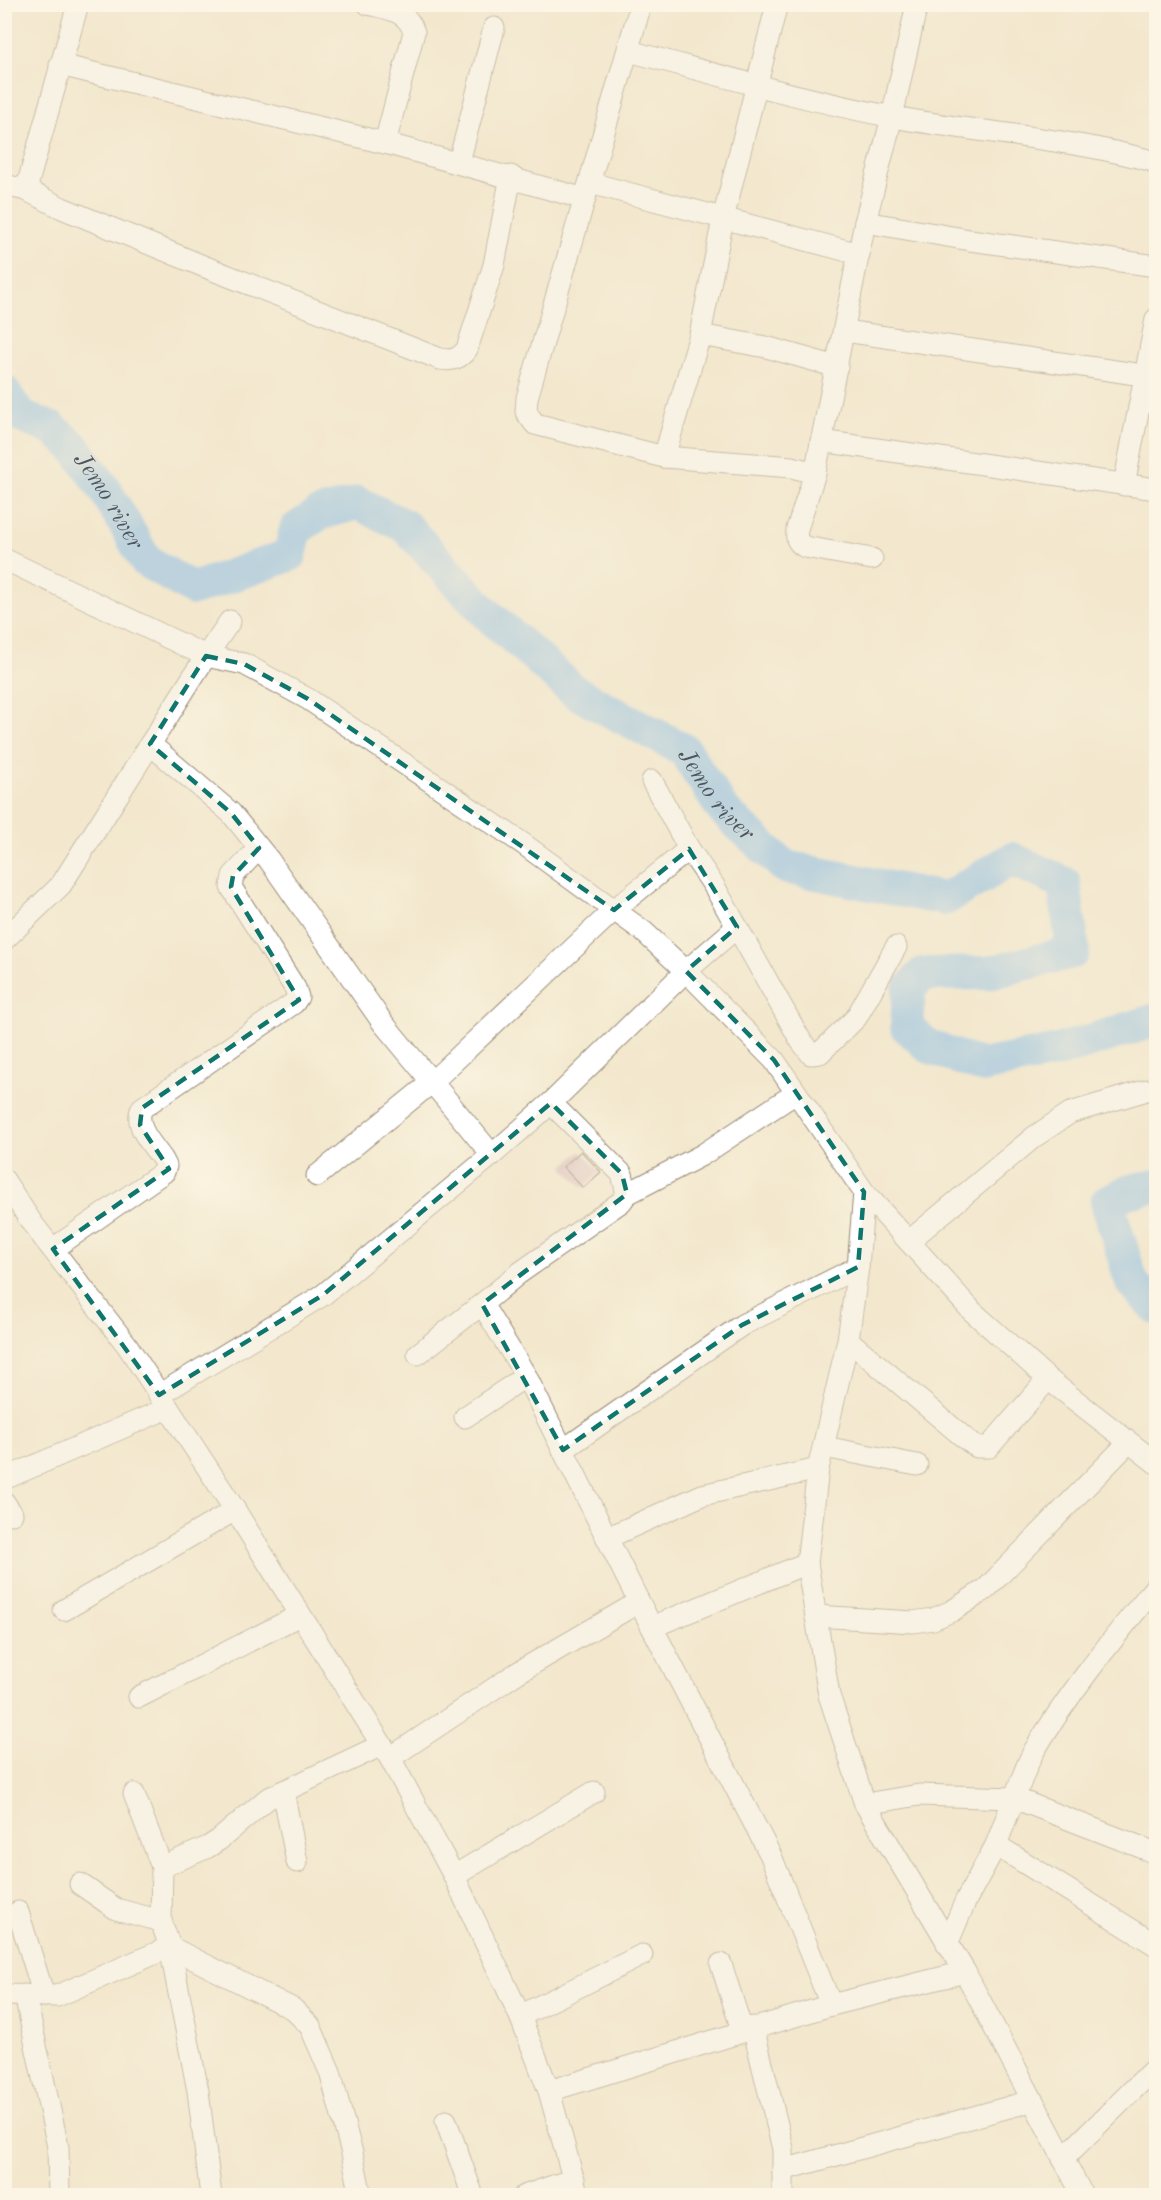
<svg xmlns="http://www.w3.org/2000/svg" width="1161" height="2200" font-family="'Old Standard TT',serif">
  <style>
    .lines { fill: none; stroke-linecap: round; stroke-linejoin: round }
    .river { stroke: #7bb9ee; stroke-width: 34 }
    .building { fill: #c498b4 }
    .minor-casing { stroke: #978976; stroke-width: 23 }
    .minor { stroke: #fff; stroke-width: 21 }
    .marked { fill: none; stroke: #0f766e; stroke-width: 4.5; stroke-dasharray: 12 8; stroke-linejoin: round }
    .labels { text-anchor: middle; stroke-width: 4.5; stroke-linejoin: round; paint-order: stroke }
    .water-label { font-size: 24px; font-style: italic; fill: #4e555c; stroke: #fcf5e5 }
  </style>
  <rect width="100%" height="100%" fill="#fcf5e5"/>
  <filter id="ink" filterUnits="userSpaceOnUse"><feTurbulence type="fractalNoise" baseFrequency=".0167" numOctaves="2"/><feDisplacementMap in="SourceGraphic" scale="12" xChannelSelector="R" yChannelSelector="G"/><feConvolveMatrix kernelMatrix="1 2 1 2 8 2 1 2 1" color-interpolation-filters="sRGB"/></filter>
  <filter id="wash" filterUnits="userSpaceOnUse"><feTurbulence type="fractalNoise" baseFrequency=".008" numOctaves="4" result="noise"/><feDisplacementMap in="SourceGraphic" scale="24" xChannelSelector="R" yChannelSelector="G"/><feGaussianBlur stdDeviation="1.35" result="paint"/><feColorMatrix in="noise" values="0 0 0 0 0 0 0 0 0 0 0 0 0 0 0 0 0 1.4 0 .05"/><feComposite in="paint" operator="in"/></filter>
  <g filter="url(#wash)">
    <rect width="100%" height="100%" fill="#f3e8cd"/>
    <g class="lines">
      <g class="river">
        <path id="s1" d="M 4,392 L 20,416 L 53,429 L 75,448 L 104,488 L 146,561 L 193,589 L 290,555 L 296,529 L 319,514 L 358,503 L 405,526 L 486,613 L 575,692 L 684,750 L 723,810 L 785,867 L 945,899 L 1012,859 L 1064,883 L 1073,952 L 988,973 L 923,974 L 909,989 L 907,1027 L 928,1046 L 981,1066 L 1058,1051 L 1156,1020"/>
        <path d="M 1156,1186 L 1127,1192 L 1107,1202 L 1132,1283 L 1156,1308"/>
      </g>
    </g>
    <g id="blocks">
      <path class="building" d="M 581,1151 L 601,1172 L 583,1188 L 563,1167 Z"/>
    </g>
  </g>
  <g filter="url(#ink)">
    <use href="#blocks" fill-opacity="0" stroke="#978976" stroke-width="1.5"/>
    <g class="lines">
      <defs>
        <g id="minor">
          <path d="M 368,4 C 388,9 407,10 414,32 L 385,143"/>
          <path d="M 641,4 L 527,398 L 526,412 L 535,424 L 664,457 L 792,467 L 815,473"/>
          <path d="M 629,51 C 716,74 804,100 893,117 C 980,133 1070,138 1156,162"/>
          <path d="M 60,65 L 385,143 L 585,199"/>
          <path d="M 459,162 L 494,28"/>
          <path d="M 590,183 L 859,254"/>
          <path d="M 4,185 L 26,190 L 62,208 L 203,266 L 440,359 C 453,361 459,359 467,349 L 494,265 L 511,176"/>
          <path d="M 26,190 L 78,4"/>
          <path d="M 865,222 L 970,240 L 1156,266"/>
          <path d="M 845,331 L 1156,377"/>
          <path d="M 700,335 L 766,347 L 837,367"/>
          <path d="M 821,441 L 1156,489"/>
          <path d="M 664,457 L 700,335 L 723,219 L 777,4"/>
          <path d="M 1124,485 L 1156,319"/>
          <path d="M 4,559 L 206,656 L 244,664 L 308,699 L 522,843 L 614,910 L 643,931 L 686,971 L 551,1103 L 492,1155 L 323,1295 L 159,1395"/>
          <path d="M 872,559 L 805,547 C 796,542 796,538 797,529 L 815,473 L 865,222 L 892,117 L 917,4"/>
          <path d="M 150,744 L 231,813 L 269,860 L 383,1023 L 432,1082 L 614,910 L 689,849"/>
          <path d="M 652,781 L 689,849 L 714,886 L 801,1041 L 811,1054 L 820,1053 L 856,1018 L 896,947"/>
          <path d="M 737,927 L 686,971 L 774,1060 L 864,1192"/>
          <path d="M 4,940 L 61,885 L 206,656 L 230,621"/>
          <path d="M 551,1103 L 622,1174 L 627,1194 L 621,1202 L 518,1274 L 482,1304 L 526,1376 L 639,1602 L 771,1856 L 831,2005"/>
          <path d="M 317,1176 L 432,1082 L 492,1155"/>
          <path d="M 4,1180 L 32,1223 L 127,1345 L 235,1510 L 390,1758 L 454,1876 L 520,2016 L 549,2091 L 578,2196"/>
          <path d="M 627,1194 L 702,1155 L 796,1093"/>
          <path d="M 909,1241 L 1034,1137 L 1070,1113 L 1147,1090"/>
          <path d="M 53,1249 L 164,1172 L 166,1166 L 163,1160 C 153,1145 133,1126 142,1108 L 294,1003 L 298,997 L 295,988 L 231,887 L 233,876 L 259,848"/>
          <path d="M 848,1340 L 967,1440 L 977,1447 L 989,1447 L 1048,1379"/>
          <path d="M 418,1354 L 482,1304"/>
          <path d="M 465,1417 L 526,1376"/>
          <path d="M 824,1447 L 917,1465"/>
          <path d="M 563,1450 L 742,1325 L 858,1267"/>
          <path d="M 4,1479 L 168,1408"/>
          <path d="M 4,1502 L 12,1514"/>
          <path d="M 607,1538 L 702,1495 L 818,1469"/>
          <path d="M 807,1563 L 818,1469 L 848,1340 L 858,1267 L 864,1192 L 972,1311 L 1048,1379 L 1156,1463"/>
          <path d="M 64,1610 L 235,1510"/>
          <path d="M 816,1616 L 913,1622 L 933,1619 L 952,1611 L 986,1589 L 1128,1443"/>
          <path d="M 652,1627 L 807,1563 L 829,1695 L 865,1804 L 965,1972 L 1083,2196"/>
          <path d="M 139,1697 L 300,1615"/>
          <path d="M 390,1758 L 517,1673 L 639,1602"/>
          <path d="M 283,1791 L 297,1862"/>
          <path d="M 134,1794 L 162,1867"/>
          <path d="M 865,1804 L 919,1795 L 1014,1798 C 1021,1783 1026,1765 1034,1751 C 1069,1692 1113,1639 1156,1586"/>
          <path d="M 996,1845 L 1014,1798 L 1156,1853"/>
          <path d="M 454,1876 L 594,1792"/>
          <path d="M 80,1884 L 116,1909 L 161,1921"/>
          <path d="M 18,1912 L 44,1996"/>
          <path d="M 947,1944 L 966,1900 L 996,1845 L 1156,1945"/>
          <path d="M 170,1947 L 293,2009 L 310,2026 L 330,2072 L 352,2153 L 361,2196"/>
          <path d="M 721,1964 L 742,2030"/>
          <path d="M 4,1995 L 57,1996 L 170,1947"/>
          <path d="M 25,1995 L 58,2147 L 59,2196"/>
          <path d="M 520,2016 L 642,1955"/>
          <path d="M 753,2027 L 783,2149 L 783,2196"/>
          <path d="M 549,2091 L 831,2005 L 965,1972"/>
          <path d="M 446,2121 L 473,2196"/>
          <path d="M 1063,2159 L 1156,2067"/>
          <path d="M 783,2170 L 1031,2101"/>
          <path d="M 211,2196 L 198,2091 L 170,1947 L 161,1921 L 162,1867 L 208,1847 L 219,1840 L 267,1799 L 382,1745"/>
          <path d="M 524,2196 L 574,2179"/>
        </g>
      </defs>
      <use href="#minor" class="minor-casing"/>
      <use href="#minor" class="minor"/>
    </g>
  </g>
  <path d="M0 0H1161V2200H0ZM 206,656 L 244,664 L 308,699 L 614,910 L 689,849 L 737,927 L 686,971 L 774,1060 L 864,1192 L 858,1267 L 742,1325 L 563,1450 L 482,1304 L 627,1194 L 622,1174 L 551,1103 L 323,1295 L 159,1395 L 53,1249 L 169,1169 L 140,1125 L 142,1108 L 299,1000 L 231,887 L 233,876 L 259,848 L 231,813 L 150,744 Z" fill="#f3e8cd" fill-opacity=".55" fill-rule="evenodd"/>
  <path class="marked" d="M 206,656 L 244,664 L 308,699 L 614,910 L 689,849 L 737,927 L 686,971 L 774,1060 L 864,1192 L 858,1267 L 742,1325 L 563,1450 L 482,1304 L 627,1194 L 622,1174 L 551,1103 L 323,1295 L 159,1395 L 53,1249 L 169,1169 L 140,1125 L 142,1108 L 299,1000 L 231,887 L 233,876 L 259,848 L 231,813 L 150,744 Z"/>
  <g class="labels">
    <g class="water-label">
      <text dy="8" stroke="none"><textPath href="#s1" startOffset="156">Jemo river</textPath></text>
      <text dy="8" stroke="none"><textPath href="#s1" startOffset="948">Jemo river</textPath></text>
    </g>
  </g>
  <rect width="1161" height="2200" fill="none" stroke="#fcf5e5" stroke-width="24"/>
</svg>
